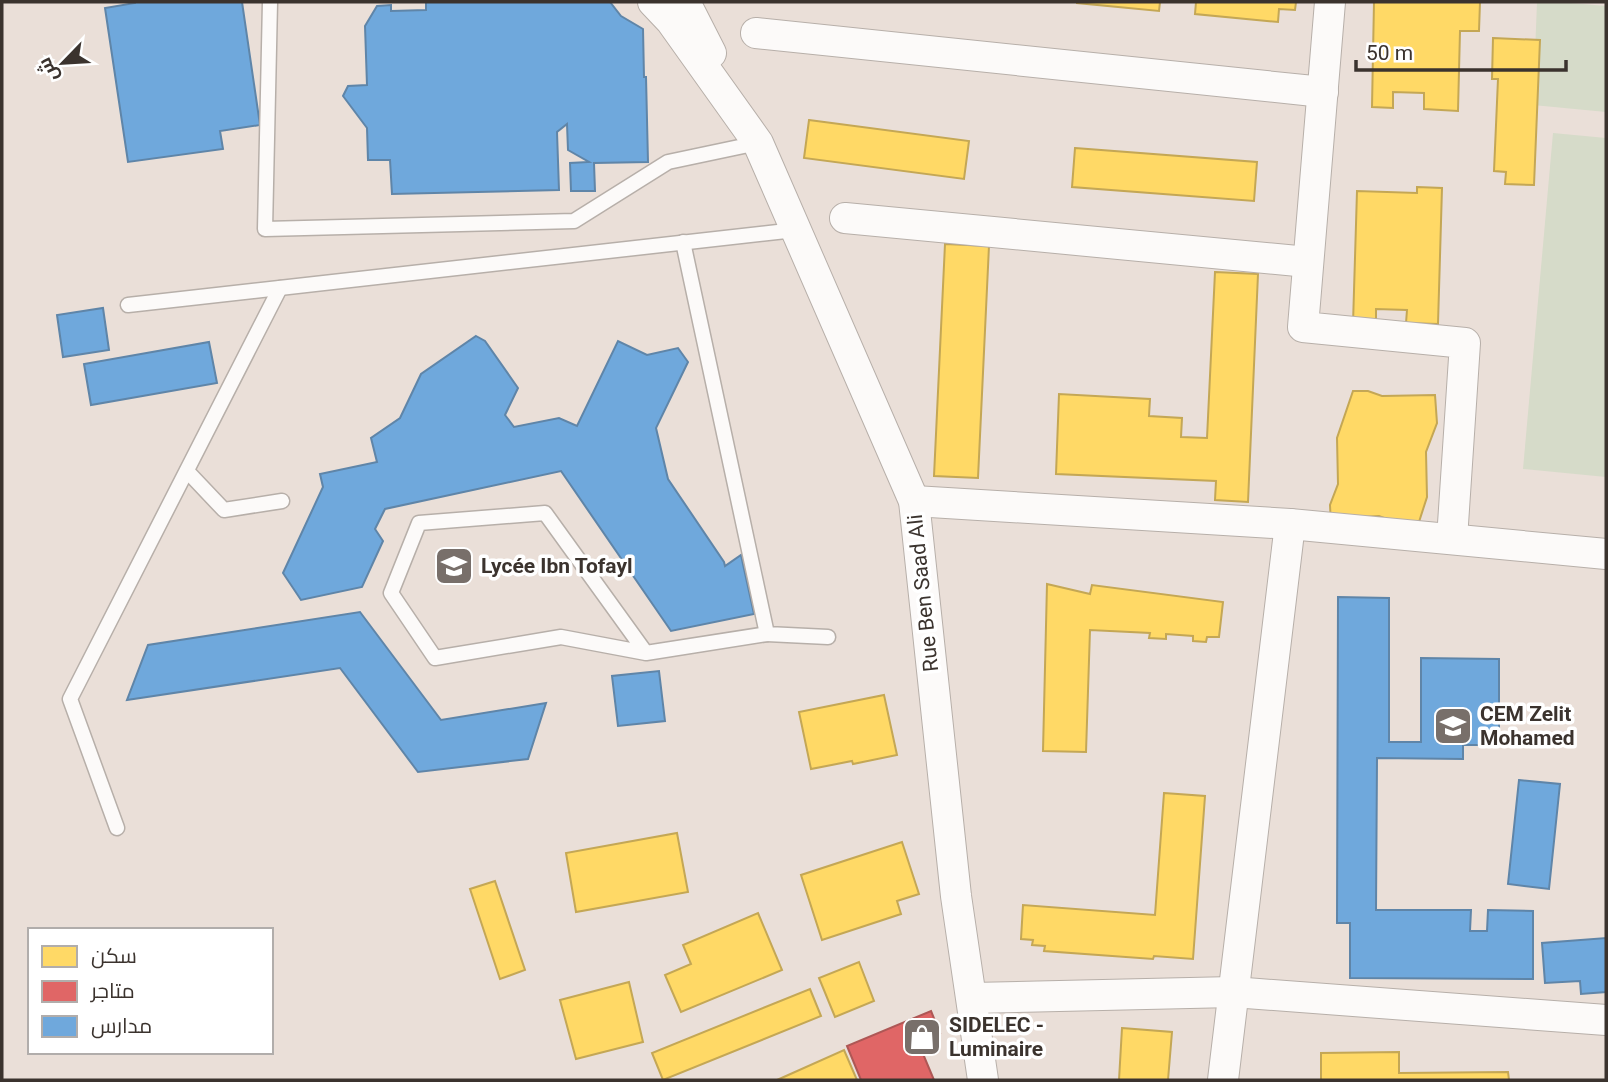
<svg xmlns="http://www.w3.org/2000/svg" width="1608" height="1082" font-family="Roboto,Cairo,sans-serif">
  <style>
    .green { fill: #d6dbc9 }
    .homes { fill: #ffd966; stroke: #c4a755; stroke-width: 2 }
    .shops { fill: #e06666; stroke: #ae5755; stroke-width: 2 }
    .schools { fill: #6fa8dc; stroke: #5f85a8; stroke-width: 2 }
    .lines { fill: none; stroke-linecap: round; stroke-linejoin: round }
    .lane-casing { stroke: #b7afa9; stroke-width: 17 }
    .street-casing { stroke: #b7afa9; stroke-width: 32 }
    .lane { stroke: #fcfaf9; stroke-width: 14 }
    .street { stroke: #fcfaf9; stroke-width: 30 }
    .labels { text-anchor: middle; stroke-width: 7; stroke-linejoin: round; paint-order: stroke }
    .poi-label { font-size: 21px; font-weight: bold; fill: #3b332e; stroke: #fff; text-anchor: start }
    .street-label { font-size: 21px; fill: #3b332e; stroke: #fff }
  </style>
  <rect width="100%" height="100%" fill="#eadfd8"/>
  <g class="green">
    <path d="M 1537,2 L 1560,2 L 1606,6 L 1606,112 L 1533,105 Z"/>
    <path d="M 1553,133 L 1606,138 L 1606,477 L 1523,469 Z"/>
  </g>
  <g class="homes">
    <path d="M 1077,2 L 1160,2 L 1159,11 L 1077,3 Z"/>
    <path d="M 1193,2 L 1296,2 L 1295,10 L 1279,9 L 1278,22 L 1195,14 L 1196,2 Z"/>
    <path d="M 1374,2 L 1480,2 L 1479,31 L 1460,31 L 1458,111 L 1424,109 L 1424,93 L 1393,92 L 1393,108 L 1372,107 Z"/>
    <path d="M 1493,38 L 1540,40 L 1534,185 L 1505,184 L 1506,172 L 1494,171 L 1498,79 L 1492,79 Z"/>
    <path d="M 809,120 L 969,141 L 964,179 L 804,158 Z"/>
    <path d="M 1075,148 L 1257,162 L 1254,201 L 1072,187 Z"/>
    <path d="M 1417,187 L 1442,188 L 1438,324 L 1406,323 L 1407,310 L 1376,309 L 1376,325 L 1353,324 L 1357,191 L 1417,193 Z"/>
    <path d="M 945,244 L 989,246 L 978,478 L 934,476 Z"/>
    <path d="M 1215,272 L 1258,274 L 1248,502 L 1215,500 L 1216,481 L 1056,474 L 1059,394 L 1150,399 L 1149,416 L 1182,418 L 1181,437 L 1207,438 Z"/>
    <path d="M 1353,391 L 1368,391 L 1382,396 L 1435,395 L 1437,423 L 1426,452 L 1427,497 L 1418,525 L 1403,525 L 1379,516 L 1362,517 L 1331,526 L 1330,505 L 1338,484 L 1337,438 Z"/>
    <path d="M 1047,584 L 1090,594 L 1092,585 L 1223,602 L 1219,637 L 1207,637 L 1206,642 L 1193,641 L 1193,636 L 1166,634 L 1166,639 L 1149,638 L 1150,633 L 1090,630 L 1086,752 L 1043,751 Z"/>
    <path d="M 884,695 L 897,755 L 853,764 L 852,761 L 811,769 L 799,712 Z"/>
    <path d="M 1164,793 L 1205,796 L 1193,959 L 1154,956 L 1153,959 L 1044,951 L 1045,946 L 1032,945 L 1033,940 L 1021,939 L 1023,905 L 1155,915 Z"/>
    <path d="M 677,833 L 688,892 L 576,912 L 566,853 Z"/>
    <path d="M 902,842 L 919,894 L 897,901 L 901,914 L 822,940 L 801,875 Z"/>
    <path d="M 495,881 L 525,970 L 500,979 L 470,889 Z"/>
    <path d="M 758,913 L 782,970 L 681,1012 L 665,975 L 691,964 L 683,945 Z"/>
    <path d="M 859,962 L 874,1001 L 835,1017 L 819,978 Z"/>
    <path d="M 629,982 L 643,1042 L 576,1059 L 560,1000 Z"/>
    <path d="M 810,989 L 821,1016 L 663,1080 L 652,1053 Z"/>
    <path d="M 1122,1028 L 1172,1032 L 1168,1080 L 1119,1080 Z"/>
    <path d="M 844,1050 L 857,1080 L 777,1080 Z"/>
    <path d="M 1399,1052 L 1399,1073 L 1508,1072 L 1509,1080 L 1321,1080 L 1321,1053 Z"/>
  </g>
  <path class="shops" d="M 931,1011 L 940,1033 L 918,1042 L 934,1080 L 861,1080 L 847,1046 Z"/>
  <g class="schools">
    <path d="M 135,2 L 242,2 L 260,125 L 220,131 L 223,149 L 128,162 L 105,8 L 135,3 Z"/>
    <path d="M 426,2 L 610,2 L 621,16 L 643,29 L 644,77 L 646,77 L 648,162 L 594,163 L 595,191 L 571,191 L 570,163 L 589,162 L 568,150 L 567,124 L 557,132 L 559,190 L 392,194 L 390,160 L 368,160 L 367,128 L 343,96 L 348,86 L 367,85 L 365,26 L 377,6 L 391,5 L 391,11 L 426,10 Z"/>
    <path d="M 103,308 L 109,350 L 63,357 L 57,315 Z"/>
    <path d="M 476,336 L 485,341 L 518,388 L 505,415 L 514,427 L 559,418 L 577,426 L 618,341 L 647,355 L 678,348 L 688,362 L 656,428 L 668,479 L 724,562 L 725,566 L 741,555 L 754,614 L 671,631 L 561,471 L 385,509 L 375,529 L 383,541 L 362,587 L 301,600 L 283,573 L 323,487 L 320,474 L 377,462 L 371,438 L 400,418 L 421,374 Z"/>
    <path d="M 209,342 L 217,383 L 91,405 L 84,364 Z"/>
    <path d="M 1338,597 L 1389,598 L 1389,742 L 1421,742 L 1421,658 L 1499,659 L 1499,745 L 1463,745 L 1463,759 L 1377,758 L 1376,910 L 1471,910 L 1470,931 L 1487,931 L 1488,910 L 1533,911 L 1533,979 L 1350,978 L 1350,923 L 1337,923 Z"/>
    <path d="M 360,612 L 441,720 L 546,703 L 528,759 L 418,772 L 340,668 L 127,700 L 148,645 Z"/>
    <path d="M 659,671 L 665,721 L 618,726 L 612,676 Z"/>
    <path d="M 1519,780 L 1560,784 L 1549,889 L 1508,884 Z"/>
    <path d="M 1606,938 L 1606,992 L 1581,994 L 1580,981 L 1545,983 L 1542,943 Z"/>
  </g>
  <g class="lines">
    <defs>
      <g id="lane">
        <path d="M 270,2 L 265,229 L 574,221 L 668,162 L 758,143"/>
        <path d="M 683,242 L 767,634 L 828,637"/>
        <path d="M 128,305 L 795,230"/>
        <path d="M 187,471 L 224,510 L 282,501"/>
        <path d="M 646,653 L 561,637 L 435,658 L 391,593 L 419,523 L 545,513 L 646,653 L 767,634"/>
        <path d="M 117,828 L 70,699 L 280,288"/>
      </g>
      <g id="street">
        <path d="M 653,2 L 671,21 L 758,143 L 914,501 L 956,896 L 983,1080"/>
        <path d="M 685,2 L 711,53"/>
        <path d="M 1330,2 L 1303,327 L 1465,343 L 1452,539"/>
        <path d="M 756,33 L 1323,92"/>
        <path d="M 845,218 L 1308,262"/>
        <path d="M 914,501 L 1290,524 L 1606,554"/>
        <path d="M 972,998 L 1233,992 L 1606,1020"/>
        <path d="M 1223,1080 L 1290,524"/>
      </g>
    </defs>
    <use href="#lane" class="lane-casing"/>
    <use href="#street" class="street-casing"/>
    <use href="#lane" class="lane"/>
    <use href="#street" class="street"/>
  </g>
  <defs>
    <symbol id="school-square" viewBox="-11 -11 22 22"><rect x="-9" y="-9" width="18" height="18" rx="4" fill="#786f6a" stroke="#fff"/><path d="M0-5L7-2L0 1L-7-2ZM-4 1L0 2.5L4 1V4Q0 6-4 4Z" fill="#fff"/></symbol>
    <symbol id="shop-square" viewBox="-11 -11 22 22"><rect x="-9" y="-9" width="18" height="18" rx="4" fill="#786f6a" stroke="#fff"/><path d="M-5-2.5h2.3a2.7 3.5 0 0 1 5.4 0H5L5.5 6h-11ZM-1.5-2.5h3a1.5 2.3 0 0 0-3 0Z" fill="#fff"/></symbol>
  </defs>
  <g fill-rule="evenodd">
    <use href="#school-square" x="432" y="544" width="44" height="44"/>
    <use href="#school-square" x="1431" y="704" width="44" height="44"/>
    <use href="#shop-square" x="900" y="1015" width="44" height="44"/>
  </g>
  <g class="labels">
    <g class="poi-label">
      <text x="481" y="573">Lycée Ibn Tofayl</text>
      <text x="1480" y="721">CEM Zelit<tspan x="1480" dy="24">Mohamed</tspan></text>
      <text x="949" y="1032">SIDELEC -<tspan x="949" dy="24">Luminaire</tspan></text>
    </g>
    <g class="street-label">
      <text transform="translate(923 593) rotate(-96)" y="7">Rue Ben Saad Ali</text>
    </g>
  </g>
  <rect width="1608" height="1082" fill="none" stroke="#3b332e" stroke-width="7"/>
  <rect x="28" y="928" width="245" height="126" fill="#ffffff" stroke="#b1adab" stroke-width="2"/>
  <rect x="42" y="946" width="35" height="21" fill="#ffd966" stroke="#b1adab" stroke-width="2"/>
  <text x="91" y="963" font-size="21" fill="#3b332e">سكن</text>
  <rect x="42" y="981" width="35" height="21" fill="#e06666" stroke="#b1adab" stroke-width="2"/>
  <text x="91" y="998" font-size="21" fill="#3b332e">متاجر</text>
  <rect x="42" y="1016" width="35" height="21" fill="#6fa8dc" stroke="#b1adab" stroke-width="2"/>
  <text x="91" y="1033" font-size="21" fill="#3b332e">مدارس</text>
  <g transform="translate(63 63) rotate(245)" stroke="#ffffff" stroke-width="5" paint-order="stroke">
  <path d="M0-5L12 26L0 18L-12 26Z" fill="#3b332e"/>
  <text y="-10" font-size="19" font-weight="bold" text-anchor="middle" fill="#3b332e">ش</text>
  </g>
  <path d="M1356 60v10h210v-10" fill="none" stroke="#3b332e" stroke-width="3.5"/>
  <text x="1366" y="60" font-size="21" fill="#3b332e" stroke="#ffffff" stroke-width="5" paint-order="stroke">50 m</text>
</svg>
